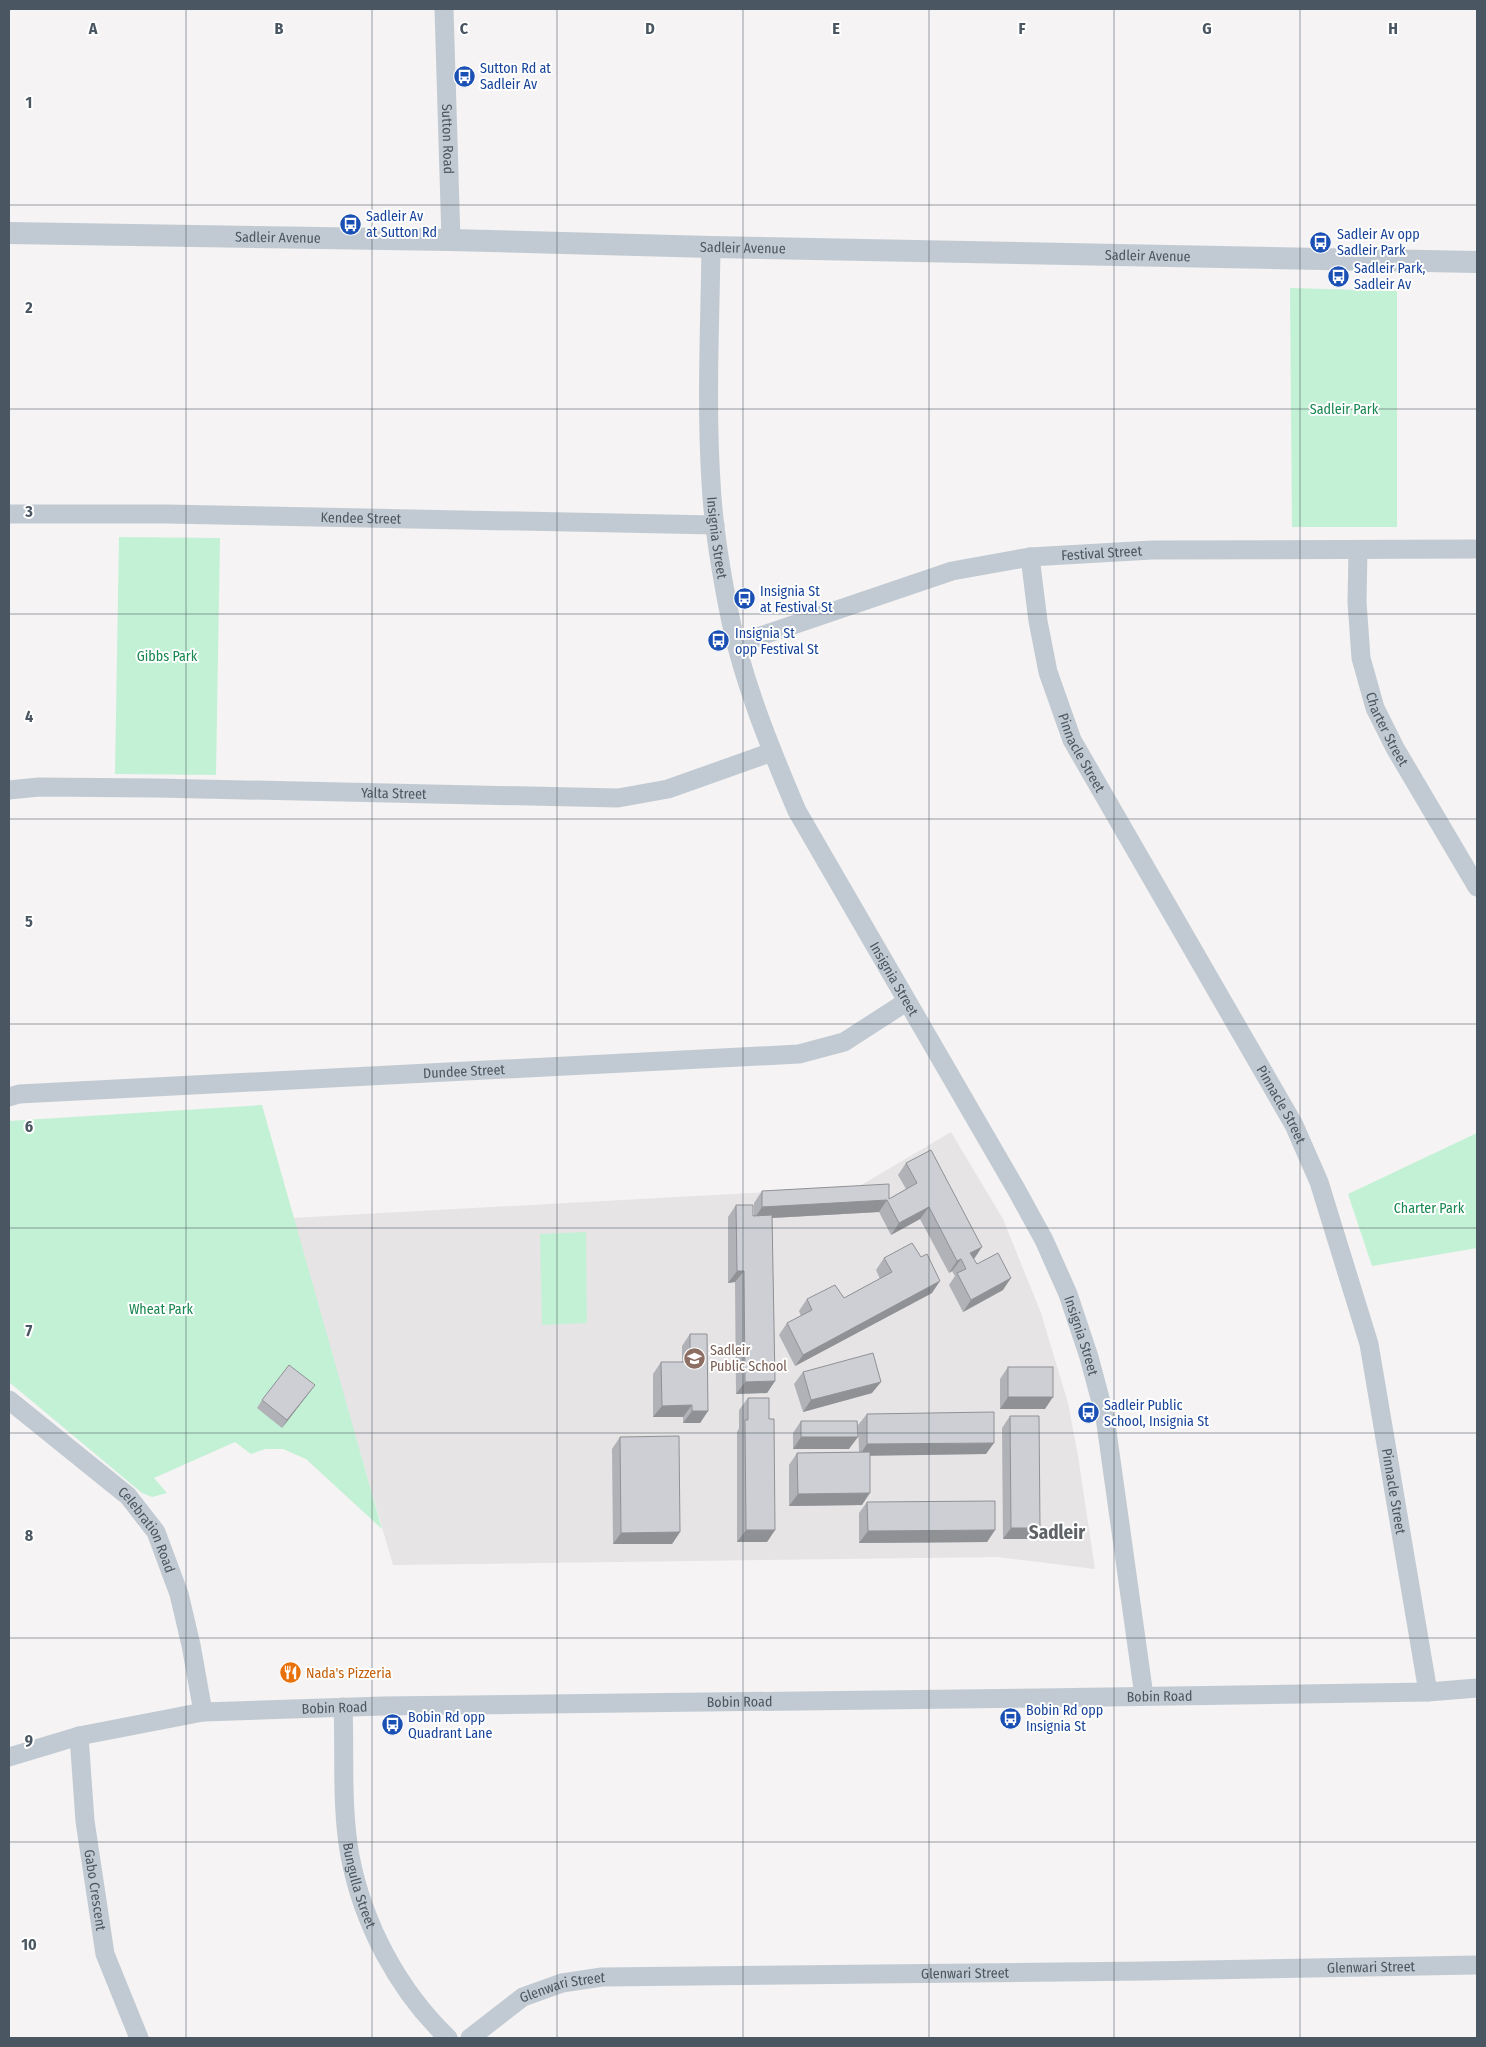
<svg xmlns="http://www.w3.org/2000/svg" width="1486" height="2047" font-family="'Fira Sans Condensed',sans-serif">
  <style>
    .education { fill: #e6e4e5 }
    .green { fill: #c3f1d5 }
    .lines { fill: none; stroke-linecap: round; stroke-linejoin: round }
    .minor { stroke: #c1cad2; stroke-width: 19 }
    .tertiary { stroke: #c1cad2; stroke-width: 22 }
    .wall { fill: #b0b2b7 }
    .shaded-wall { fill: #909195 }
    .building { fill: #cdcfd5; stroke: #909195 }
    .grid { fill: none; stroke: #4a5661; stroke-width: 1; stroke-opacity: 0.55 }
    .labels { text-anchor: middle; stroke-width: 4; stroke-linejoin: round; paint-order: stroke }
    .transit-label { font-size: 14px; fill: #164399; stroke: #fff; text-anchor: start }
    .street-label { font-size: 14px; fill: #4a5661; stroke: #fff }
    .park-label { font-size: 14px; fill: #17864f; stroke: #fff }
    .education-label { font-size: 14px; fill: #785e54; stroke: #fff; text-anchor: start }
    .food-label { font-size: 14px; fill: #c56008; stroke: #fff; text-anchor: start }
    .district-label { font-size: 19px; font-weight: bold; fill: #5f6368; stroke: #fff }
    .grid-label { font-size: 16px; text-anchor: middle; font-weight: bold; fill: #4a5661; stroke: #fff; stroke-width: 4; stroke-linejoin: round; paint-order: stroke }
  </style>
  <rect width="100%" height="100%" fill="#f5f3f3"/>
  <path class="education" d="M 951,1132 L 1003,1219 L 1041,1313 L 1068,1403 L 1078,1456 L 1095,1569 L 997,1557 L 393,1565 L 292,1218 L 858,1187 Z"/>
  <g class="green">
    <path d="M 1290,288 L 1397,291 L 1397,527 L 1292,527 Z"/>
    <path d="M 119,537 L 220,538 L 216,775 L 115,774 Z"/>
    <path d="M 262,1105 L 382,1529 L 306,1459 L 283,1449 L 265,1449 L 251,1454 L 235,1442 L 154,1478 L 167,1493 L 152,1497 L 142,1493 L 9,1382 L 9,1121 Z"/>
    <path d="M 1477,1133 L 1477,1248 L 1372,1266 L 1348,1194 Z"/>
    <path d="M 586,1232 L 587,1323 L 542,1325 L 540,1234 Z"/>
  </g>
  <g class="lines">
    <g class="minor">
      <path id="s1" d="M 444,9 L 451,240"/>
      <path id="s2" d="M 711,247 C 710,325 706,404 711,482 C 713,524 720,566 728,607 C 741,677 769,745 797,811 L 1016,1189 L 1044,1240 L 1068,1294 L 1089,1357 L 1105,1417 L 1144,1696"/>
      <path id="s3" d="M 9,514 L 166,514 L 715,525"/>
      <path id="s4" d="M 1358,550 L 1357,602 L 1361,658 L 1375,708 L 1395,748 L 1477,887"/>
      <path id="s5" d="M 1030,557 L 1038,621 L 1048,672 L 1072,740 L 1294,1125 L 1319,1182 L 1369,1344 L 1428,1692"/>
      <path id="s6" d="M 737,644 L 952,571 L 1030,557 L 1152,550 L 1477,549"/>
      <path id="s7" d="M 9,790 L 39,787 L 156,788 L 618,798 L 668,789 L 772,752"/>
      <path id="s8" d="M 9,1097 L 19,1094 L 799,1054 L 844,1042 L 906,1002"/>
      <path id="s9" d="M 9,1400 L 128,1496 L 156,1532 L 179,1594 L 191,1645 L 203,1712"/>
      <path id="s10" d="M 343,1707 C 345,1756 341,1807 350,1856 C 363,1924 398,1990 448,2038"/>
      <path id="s11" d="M 79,1736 L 85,1821 L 105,1954 L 139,2038"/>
      <path id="s12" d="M 9,1757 L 79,1736 L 203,1712 L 383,1706 L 1040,1698 L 1428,1692 L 1477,1688"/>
      <path id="s13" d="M 470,2038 L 523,1997 L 562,1983 L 602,1977 L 1146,1971 L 1477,1965"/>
    </g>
    <path class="tertiary" id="s14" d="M 9,233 L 451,240 L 711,247 L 1477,262"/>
  </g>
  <g class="wall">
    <path d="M 906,1163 L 973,1259 L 977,1264 L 1003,1290 L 963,1312 L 949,1285 L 955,1276 L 952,1271 L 949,1273 L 920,1219 L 891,1235 L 879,1212 L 772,1218 L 775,1381 L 767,1393 L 736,1394 L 735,1282 L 728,1283 L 728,1217 L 736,1205 L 754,1216 L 754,1203 L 762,1191 L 889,1199 L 906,1189 L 898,1175 Z"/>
    <path d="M 884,1258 L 932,1293 L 795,1366 L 779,1335 L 787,1323 L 801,1316 L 799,1311 L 807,1299 L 844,1298 L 880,1279 L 876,1270 Z"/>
    <path d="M 690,1334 L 708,1411 L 700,1423 L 683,1423 L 683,1417 L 653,1417 L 653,1374 L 661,1362 L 682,1362 L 682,1346 Z"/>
    <path d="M 1008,1367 L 1045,1409 L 1000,1409 L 1000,1379 Z"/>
    <path d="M 803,1372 L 872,1393 L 803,1412 L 794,1384 Z"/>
    <path d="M 315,1385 L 282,1428 L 257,1408 L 262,1400 Z"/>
    <path d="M 748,1398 L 769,1419 L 775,1530 L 767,1542 L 737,1542 L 737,1432 L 739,1428 L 739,1410 Z"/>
    <path d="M 867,1414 L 986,1454 L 870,1455 L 862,1505 L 789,1506 L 789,1465 L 797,1453 L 859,1452 L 858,1425 Z"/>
    <path d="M 1010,1416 L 1032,1539 L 1003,1539 L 1002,1428 Z"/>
    <path d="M 801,1421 L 849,1449 L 793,1449 L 793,1433 Z"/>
    <path d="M 620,1437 L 680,1532 L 672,1544 L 613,1544 L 612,1449 Z"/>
    <path d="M 867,1502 L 995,1530 L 987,1542 L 859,1543 L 859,1513 Z"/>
  </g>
  <g class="shaded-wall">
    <path d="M 887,1200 L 879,1212 L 754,1219 L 762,1207 Z"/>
    <path d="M 929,1207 L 920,1219 L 891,1235 L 899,1223 Z"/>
    <path d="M 982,1247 L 974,1259 L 970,1253 Z"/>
    <path d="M 961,1259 L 952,1271 L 949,1273 L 957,1261 Z"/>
    <path d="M 737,1271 L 744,1271 L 735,1282 L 728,1283 Z"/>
    <path d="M 1011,1278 L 1003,1290 L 963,1312 L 971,1300 Z"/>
    <path d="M 940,1281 L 932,1293 L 795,1366 L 803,1355 Z"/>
    <path d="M 775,1381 L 767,1393 L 736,1394 L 745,1382 Z"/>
    <path d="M 881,1382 L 872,1393 L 803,1412 L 811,1400 Z"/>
    <path d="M 315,1385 L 309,1393 L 282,1428 L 287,1420 Z"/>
    <path d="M 1008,1397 L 1053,1397 L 1045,1409 L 1000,1409 Z"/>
    <path d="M 692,1405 L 683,1417 L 653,1417 L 662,1406 Z"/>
    <path d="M 692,1411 L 708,1411 L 700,1423 L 683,1423 Z"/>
    <path d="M 801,1437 L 858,1437 L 849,1449 L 793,1449 Z"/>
    <path d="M 994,1443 L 986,1454 L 859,1456 L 867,1444 Z"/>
    <path d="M 870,1493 L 862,1505 L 789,1506 L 798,1494 Z"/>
    <path d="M 1011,1528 L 1040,1528 L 1032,1539 L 1003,1539 Z"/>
    <path d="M 746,1530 L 775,1530 L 767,1542 L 737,1542 Z"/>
    <path d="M 995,1530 L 987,1542 L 859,1543 L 868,1531 Z"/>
    <path d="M 680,1532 L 672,1544 L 613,1544 L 621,1533 Z"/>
  </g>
  <g class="building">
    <path d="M 931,1150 L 982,1247 L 970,1253 L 977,1264 L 998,1253 L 1011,1278 L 971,1300 L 957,1273 L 966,1269 L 961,1259 L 957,1261 L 929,1207 L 899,1223 L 887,1200 L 762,1207 L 762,1191 L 889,1184 L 889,1199 L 917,1183 L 906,1163 Z"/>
    <path d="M 736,1205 L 753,1205 L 753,1216 L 772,1215 L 775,1381 L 745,1382 L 744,1271 L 737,1271 Z"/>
    <path d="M 912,1243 L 921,1257 L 927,1254 L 940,1281 L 803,1355 L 787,1323 L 812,1310 L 807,1299 L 835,1285 L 844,1298 L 892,1272 L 884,1258 Z"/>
    <path d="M 690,1334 L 707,1334 L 708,1411 L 692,1411 L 692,1405 L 662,1406 L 661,1362 L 690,1362 Z"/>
    <path d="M 873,1353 L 881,1382 L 811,1400 L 803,1372 Z"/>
    <path d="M 289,1365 L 315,1385 L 287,1420 L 262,1400 Z"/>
    <rect x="1008" y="1367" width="45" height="30"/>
    <path d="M 748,1398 L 769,1398 L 769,1419 L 774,1419 L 775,1530 L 746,1530 L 745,1420 L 748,1420 Z"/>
    <path d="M 994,1412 L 994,1443 L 867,1444 L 867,1414 Z"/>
    <path d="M 1010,1416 L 1039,1416 L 1040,1528 L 1011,1528 Z"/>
    <path d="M 801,1421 L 857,1421 L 858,1437 L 801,1437 Z"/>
    <path d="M 679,1436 L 680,1532 L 621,1533 L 620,1437 Z"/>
    <path d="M 870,1452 L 870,1493 L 798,1494 L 797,1453 Z"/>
    <path d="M 995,1501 L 995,1530 L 868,1531 L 867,1502 Z"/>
  </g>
  <path class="grid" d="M 186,9 L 186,2038M 372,9 L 372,2038M 557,9 L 557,2038M 743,9 L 743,2038M 929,9 L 929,2038M 1114,9 L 1114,2038M 1300,9 L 1300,2038M 9,205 L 1477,205M 9,409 L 1477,409M 9,614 L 1477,614M 9,819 L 1477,819M 9,1024 L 1477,1024M 9,1228 L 1477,1228M 9,1433 L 1477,1433M 9,1638 L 1477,1638M 9,1842 L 1477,1842"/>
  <defs>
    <symbol id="bus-disc" viewBox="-11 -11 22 22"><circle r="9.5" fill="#1a4fb4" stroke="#fff"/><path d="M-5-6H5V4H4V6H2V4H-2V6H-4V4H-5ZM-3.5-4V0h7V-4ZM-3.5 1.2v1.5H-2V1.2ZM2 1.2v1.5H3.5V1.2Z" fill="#fff"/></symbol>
    <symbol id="school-disc" viewBox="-11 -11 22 22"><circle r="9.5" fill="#8d6e63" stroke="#fff"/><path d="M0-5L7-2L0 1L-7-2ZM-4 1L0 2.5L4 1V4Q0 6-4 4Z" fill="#fff"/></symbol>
    <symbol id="restaurant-disc" viewBox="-11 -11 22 22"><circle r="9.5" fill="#e8710a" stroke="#fff"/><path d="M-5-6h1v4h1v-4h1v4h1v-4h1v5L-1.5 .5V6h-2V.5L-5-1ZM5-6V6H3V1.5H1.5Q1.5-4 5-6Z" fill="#fff"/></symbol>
  </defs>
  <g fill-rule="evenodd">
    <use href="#bus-disc" x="452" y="64" width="25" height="25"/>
    <use href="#bus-disc" x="338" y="212" width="25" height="25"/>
    <use href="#bus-disc" x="1308" y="230" width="25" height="25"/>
    <use href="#bus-disc" x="1326" y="264" width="25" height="25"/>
    <use href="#bus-disc" x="732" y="586" width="25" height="25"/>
    <use href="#bus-disc" x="706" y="628" width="25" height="25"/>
    <use href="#school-disc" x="682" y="1346" width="25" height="25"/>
    <use href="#bus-disc" x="1076" y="1400" width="25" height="25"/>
    <use href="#restaurant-disc" x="278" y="1660" width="25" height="25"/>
    <use href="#bus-disc" x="998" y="1706" width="25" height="25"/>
    <use href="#bus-disc" x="380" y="1712" width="25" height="25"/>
  </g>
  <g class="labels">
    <g class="transit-label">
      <text x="480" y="73">Sutton Rd at<tspan x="480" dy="16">Sadleir Av</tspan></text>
      <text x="366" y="221">Sadleir Av<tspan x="366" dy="16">at Sutton Rd</tspan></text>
      <text x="1337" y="239">Sadleir Av opp<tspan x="1337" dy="16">Sadleir Park</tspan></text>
      <text x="1354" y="273">Sadleir Park,<tspan x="1354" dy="16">Sadleir Av</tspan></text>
      <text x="760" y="596">Insignia St<tspan x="760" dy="16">at Festival St</tspan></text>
      <text x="735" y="638">Insignia St<tspan x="735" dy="16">opp Festival St</tspan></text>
      <text x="1104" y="1410">Sadleir Public<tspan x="1104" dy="16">School, Insignia St</tspan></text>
      <text x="1026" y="1715">Bobin Rd opp<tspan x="1026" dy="16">Insignia St</tspan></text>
      <text x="408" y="1722">Bobin Rd opp<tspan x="408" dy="16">Quadrant Lane</tspan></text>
    </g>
    <g class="street-label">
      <text dy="5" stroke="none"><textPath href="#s1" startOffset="130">Sutton Road</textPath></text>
      <text dy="5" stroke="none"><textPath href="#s14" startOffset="269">Sadleir Avenue</textPath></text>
      <text dy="5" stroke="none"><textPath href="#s14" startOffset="734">Sadleir Avenue</textPath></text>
      <text dy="5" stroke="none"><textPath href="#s14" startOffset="1139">Sadleir Avenue</textPath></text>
      <text dy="5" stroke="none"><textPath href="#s3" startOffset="352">Kendee Street</textPath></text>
      <text dy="5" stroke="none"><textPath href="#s2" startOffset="291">Insignia Street</textPath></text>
      <text dy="5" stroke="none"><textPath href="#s6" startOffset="378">Festival Street</textPath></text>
      <text dy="5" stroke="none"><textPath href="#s4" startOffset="184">Charter Street</textPath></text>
      <text dy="5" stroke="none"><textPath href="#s5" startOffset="204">Pinnacle Street</textPath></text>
      <text dy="5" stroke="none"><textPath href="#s7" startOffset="385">Yalta Street</textPath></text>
      <text dy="5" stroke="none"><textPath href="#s2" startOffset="771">Insignia Street</textPath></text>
      <text dy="5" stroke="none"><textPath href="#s8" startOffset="456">Dundee Street</textPath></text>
      <text dy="5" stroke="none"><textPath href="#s5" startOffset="609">Pinnacle Street</textPath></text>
      <text dy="5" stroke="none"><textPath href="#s2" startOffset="1175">Insignia Street</textPath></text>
      <text dy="5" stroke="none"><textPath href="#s5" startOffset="1014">Pinnacle Street</textPath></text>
      <text dy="5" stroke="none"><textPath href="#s9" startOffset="192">Celebration Road</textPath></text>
      <text dy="5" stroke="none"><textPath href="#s12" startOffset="1156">Bobin Road</textPath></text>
      <text dy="5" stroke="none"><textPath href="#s12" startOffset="736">Bobin Road</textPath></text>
      <text dy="5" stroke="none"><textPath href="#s12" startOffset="331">Bobin Road</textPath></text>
      <text dy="5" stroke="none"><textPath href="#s10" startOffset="180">Bungulla Street</textPath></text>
      <text dy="5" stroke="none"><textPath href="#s11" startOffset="155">Gabo Crescent</textPath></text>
      <text dy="5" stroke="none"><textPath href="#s13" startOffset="918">Glenwari Street</textPath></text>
      <text dy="5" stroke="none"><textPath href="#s13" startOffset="512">Glenwari Street</textPath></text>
      <text dy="5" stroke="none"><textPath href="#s13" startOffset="108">Glenwari Street</textPath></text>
    </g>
    <g class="park-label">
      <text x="1344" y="414">Sadleir Park</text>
      <text x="167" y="661">Gibbs Park</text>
      <text x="1429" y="1213">Charter Park</text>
      <text x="161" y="1314">Wheat Park</text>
    </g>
    <g class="education-label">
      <text x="710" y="1355">Sadleir<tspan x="710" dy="16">Public School</tspan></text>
    </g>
    <g class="food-label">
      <text x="306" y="1678">Nada's Pizzeria</text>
    </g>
    <g class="district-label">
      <text x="1057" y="1539">Sadleir</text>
    </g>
  </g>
  <g class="grid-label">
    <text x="93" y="34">A</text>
    <text x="279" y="34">B</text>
    <text x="464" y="34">C</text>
    <text x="650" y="34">D</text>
    <text x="836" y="34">E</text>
    <text x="1022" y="34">F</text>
    <text x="1207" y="34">G</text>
    <text x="1393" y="34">H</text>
    <text x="29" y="108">1</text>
    <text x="29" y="313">2</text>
    <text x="29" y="517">3</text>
    <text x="29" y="722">4</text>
    <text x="29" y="927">5</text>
    <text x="29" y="1132">6</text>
    <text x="29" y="1336">7</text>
    <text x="29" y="1541">8</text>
    <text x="29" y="1746">9</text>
    <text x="29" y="1950">10</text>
  </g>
  <rect width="1486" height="2047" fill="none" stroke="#4a5661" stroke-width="20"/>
</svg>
